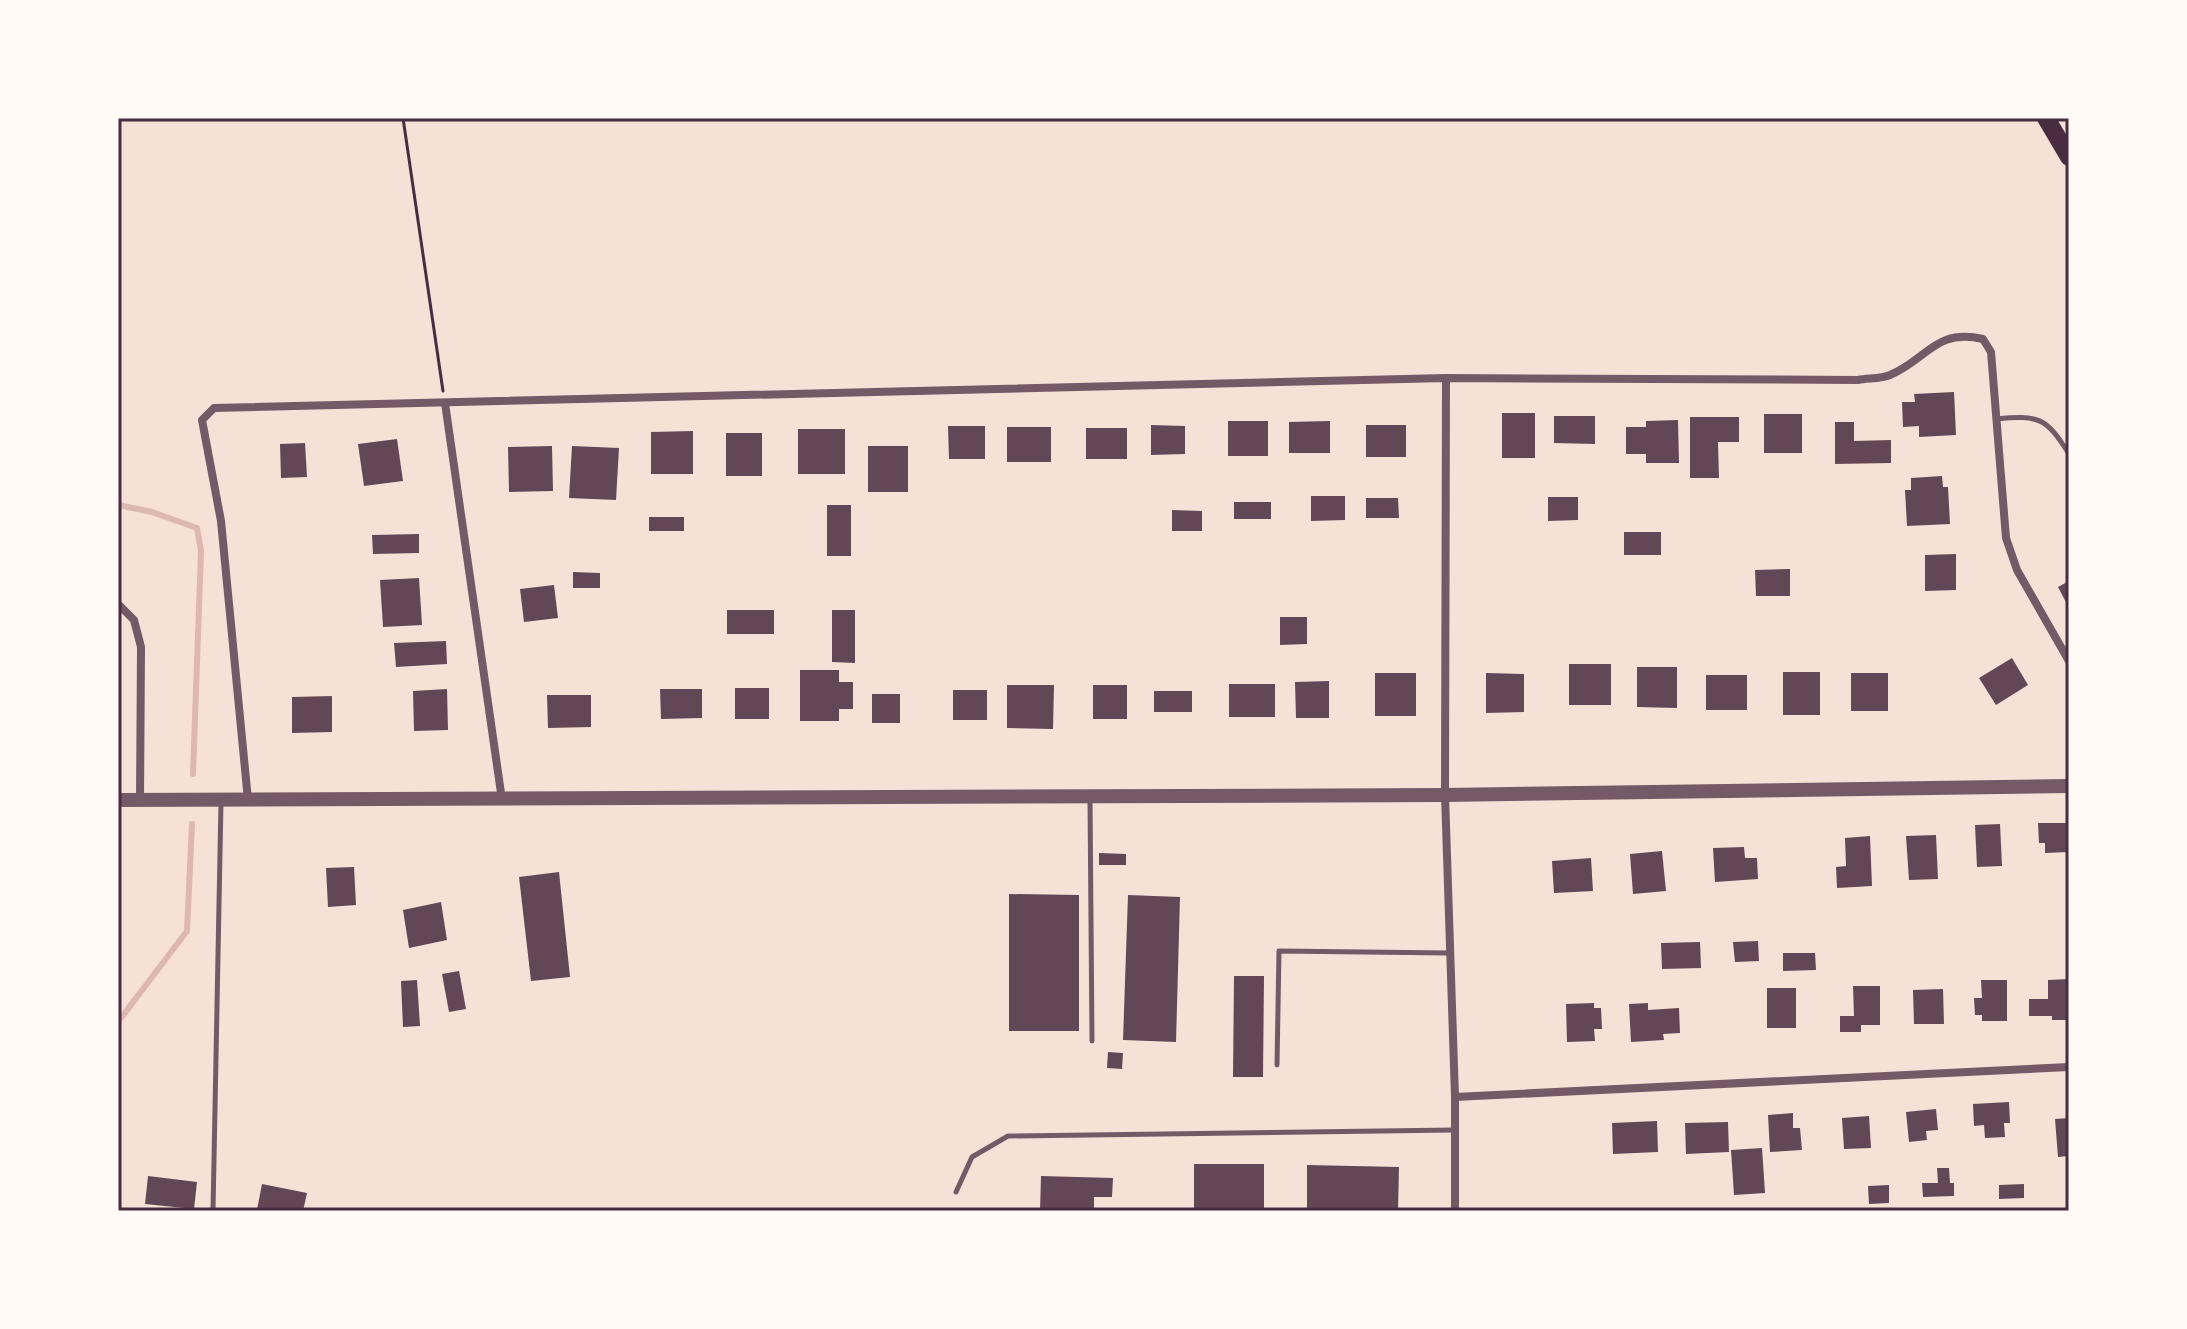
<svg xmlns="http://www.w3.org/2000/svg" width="2187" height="1329" font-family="'Noto Sans',sans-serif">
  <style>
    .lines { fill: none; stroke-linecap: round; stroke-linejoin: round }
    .stream { stroke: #dcb8b0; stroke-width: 6 }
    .building { fill: #644757 }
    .path { stroke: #4a2c40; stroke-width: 3 }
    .service { stroke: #755966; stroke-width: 5 }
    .minor { stroke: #755966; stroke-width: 8 }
    .tertiary { stroke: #755966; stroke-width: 14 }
    .primary { stroke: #4a2c40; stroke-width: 18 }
    .neatline { fill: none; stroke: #4a2c40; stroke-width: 3 }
  </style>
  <rect width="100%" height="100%" fill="#f7e1d7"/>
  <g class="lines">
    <g class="stream">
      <path d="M 118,505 L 152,512 L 197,528 L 201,551 L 193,774"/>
      <path d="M 118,1022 L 187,931 L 192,824"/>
    </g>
  </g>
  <g class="building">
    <path d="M 1954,392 L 1956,435 L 1919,437 L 1919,426 L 1903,427 L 1902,402 L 1915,402 L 1914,394 Z"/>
    <rect x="1502" y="413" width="33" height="45"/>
    <rect x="1764" y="414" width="38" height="39"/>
    <path d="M 1554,416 L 1595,416 L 1595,444 L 1554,443 Z"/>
    <path d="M 1690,417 L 1739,417 L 1739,442 L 1718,442 L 1719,478 L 1690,478 Z"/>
    <path d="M 1678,420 L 1679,463 L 1646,463 L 1646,454 L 1626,454 L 1626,427 L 1646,427 L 1646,421 Z"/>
    <rect x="1228" y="421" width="40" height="35"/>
    <path d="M 1330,421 L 1330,453 L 1289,453 L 1289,422 Z"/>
    <path d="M 1835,422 L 1854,422 L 1854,441 L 1891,440 L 1891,463 L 1835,464 Z"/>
    <path d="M 1151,425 L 1185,426 L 1185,454 L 1151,455 Z"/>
    <rect x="1366" y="425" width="40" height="32"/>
    <path d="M 948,426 L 985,426 L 985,459 L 949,459 Z"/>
    <rect x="1007" y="427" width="44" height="35"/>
    <rect x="1086" y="428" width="41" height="31"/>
    <rect x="798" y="429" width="47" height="45"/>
    <path d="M 693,431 L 693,474 L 651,474 L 651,432 Z"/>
    <rect x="726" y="433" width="36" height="43"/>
    <path d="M 397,439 L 403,481 L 364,486 L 358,444 Z"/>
    <path d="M 305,443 L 307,477 L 281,478 L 280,444 Z"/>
    <path d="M 552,446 L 553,491 L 509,492 L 508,447 Z"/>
    <path d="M 572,446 L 619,448 L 616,500 L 569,498 Z"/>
    <rect x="868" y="446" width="40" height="46"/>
    <path d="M 1942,476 L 1943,487 L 1948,487 L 1950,524 L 1907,526 L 1905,490 L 1911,490 L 1911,478 Z"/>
    <path d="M 1311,496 L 1345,496 L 1345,520 L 1311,521 Z"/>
    <path d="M 1548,497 L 1578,497 L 1578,520 L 1548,521 Z"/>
    <path d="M 1366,498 L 1398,498 L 1399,518 L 1366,518 Z"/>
    <rect x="1234" y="502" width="37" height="17"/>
    <rect x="827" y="505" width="24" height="51"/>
    <path d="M 1172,510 L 1202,511 L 1202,531 L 1172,531 Z"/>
    <rect x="649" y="517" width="35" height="14"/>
    <rect x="1624" y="532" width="37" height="23"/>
    <path d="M 419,534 L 419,553 L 373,554 L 372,535 Z"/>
    <path d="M 1956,554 L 1956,590 L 1925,591 L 1925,555 Z"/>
    <path d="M 1790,569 L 1790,596 L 1756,596 L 1755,570 Z"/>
    <path d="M 573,572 L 600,573 L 600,588 L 573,588 Z"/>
    <path d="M 419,578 L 422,625 L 383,627 L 380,580 Z"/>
    <path d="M 2069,581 L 2069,608 L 2058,587 Z"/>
    <path d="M 554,585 L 558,618 L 524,622 L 520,589 Z"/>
    <rect x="727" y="610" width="47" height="24"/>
    <path d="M 832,610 L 855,610 L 855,663 L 832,662 Z"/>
    <path d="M 1280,617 L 1307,617 L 1307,644 L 1280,645 Z"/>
    <path d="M 446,641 L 447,664 L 396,667 L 394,643 Z"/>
    <path d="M 2012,658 L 2028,685 L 1996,705 L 1979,678 Z"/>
    <rect x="1569" y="664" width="42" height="41"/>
    <path d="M 1637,667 L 1677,667 L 1677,708 L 1637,707 Z"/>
    <path d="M 800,670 L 839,670 L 839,682 L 853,682 L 853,709 L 839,709 L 839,721 L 800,721 Z"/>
    <rect x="1783" y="672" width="37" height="43"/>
    <rect x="1375" y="673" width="41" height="43"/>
    <path d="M 1486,673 L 1524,674 L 1524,712 L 1486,713 Z"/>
    <rect x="1851" y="673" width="37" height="38"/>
    <rect x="1706" y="675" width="41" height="35"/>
    <path d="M 1329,681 L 1329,718 L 1296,718 L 1295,682 Z"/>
    <rect x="1229" y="684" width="46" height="33"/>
    <path d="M 1007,685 L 1054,685 L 1053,729 L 1007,728 Z"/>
    <rect x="1093" y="685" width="34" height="34"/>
    <rect x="735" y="688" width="34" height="31"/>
    <path d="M 447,689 L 448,730 L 414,731 L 413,691 Z"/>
    <path d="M 660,689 L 702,689 L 702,718 L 661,719 Z"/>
    <rect x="953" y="690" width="34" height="30"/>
    <rect x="1154" y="691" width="38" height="21"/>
    <rect x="872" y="694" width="28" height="29"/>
    <path d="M 547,695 L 591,695 L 591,727 L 548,728 Z"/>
    <path d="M 332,696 L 332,732 L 292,733 L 292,697 Z"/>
    <path d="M 2038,823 L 2069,823 L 2069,852 L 2045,853 L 2045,843 L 2039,843 Z"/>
    <path d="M 2000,824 L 2002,866 L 1977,867 L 1975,825 Z"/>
    <path d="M 1936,835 L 1938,879 L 1909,880 L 1906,836 Z"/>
    <path d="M 1870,836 L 1872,886 L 1837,888 L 1836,867 L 1846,866 L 1845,838 Z"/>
    <path d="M 1744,847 L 1745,858 L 1757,858 L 1758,879 L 1715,882 L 1713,848 Z"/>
    <path d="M 1662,851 L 1666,891 L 1633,894 L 1630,854 Z"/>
    <path d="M 1099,853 L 1126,854 L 1126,865 L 1099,865 Z"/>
    <path d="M 1591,858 L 1593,891 L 1554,893 L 1552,861 Z"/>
    <path d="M 354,867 L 356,905 L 328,907 L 326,868 Z"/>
    <path d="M 559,872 L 570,977 L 531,981 L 519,877 Z"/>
    <path d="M 1009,894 L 1079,895 L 1079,1031 L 1009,1031 Z"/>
    <path d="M 1128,895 L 1180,897 L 1176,1042 L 1123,1040 Z"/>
    <path d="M 441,902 L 447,940 L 409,948 L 403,910 Z"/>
    <path d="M 1758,941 L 1759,961 L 1735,962 L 1733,942 Z"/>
    <path d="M 1700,942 L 1701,968 L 1662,969 L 1661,943 Z"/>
    <path d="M 1783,953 L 1815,953 L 1816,970 L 1783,971 Z"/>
    <path d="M 459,971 L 466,1009 L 449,1012 L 442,974 Z"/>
    <path d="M 1234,976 L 1264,976 L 1263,1077 L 1233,1077 Z"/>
    <path d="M 2069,979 L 2069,1020 L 2052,1020 L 2052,1016 L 2029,1016 L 2029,999 L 2048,999 L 2048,980 Z"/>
    <path d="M 417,980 L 420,1026 L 403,1027 L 401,981 Z"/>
    <path d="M 1981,980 L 2007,980 L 2007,1021 L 1982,1021 L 1982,1015 L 1975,1015 L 1974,998 L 1982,998 Z"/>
    <path d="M 1853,986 L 1880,986 L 1880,1025 L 1861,1025 L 1861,1032 L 1840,1032 L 1840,1016 L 1854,1016 Z"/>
    <rect x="1767" y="988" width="29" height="40"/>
    <path d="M 1943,989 L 1944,1024 L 1914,1024 L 1913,990 Z"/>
    <path d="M 1594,1003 L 1594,1008 L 1601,1008 L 1602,1029 L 1594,1029 L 1595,1041 L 1567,1042 L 1566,1004 Z"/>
    <path d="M 1648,1003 L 1648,1010 L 1679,1008 L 1680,1033 L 1663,1034 L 1664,1040 L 1631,1042 L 1629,1004 Z"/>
    <path d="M 1108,1052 L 1123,1053 L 1122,1069 L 1107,1068 Z"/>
    <path d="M 2009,1102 L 2010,1123 L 2004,1123 L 2005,1137 L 1985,1138 L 1984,1125 L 1974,1126 L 1973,1104 Z"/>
    <path d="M 1936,1109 L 1938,1130 L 1926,1131 L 1927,1140 L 1909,1142 L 1906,1112 Z"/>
    <path d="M 1793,1113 L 1793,1128 L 1800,1128 L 1802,1150 L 1770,1152 L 1768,1115 Z"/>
    <path d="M 1869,1116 L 1871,1148 L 1844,1149 L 1842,1118 Z"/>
    <path d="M 2069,1118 L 2069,1156 L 2058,1157 L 2055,1119 Z"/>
    <path d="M 1657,1121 L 1658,1152 L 1613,1154 L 1612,1123 Z"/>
    <path d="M 1728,1122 L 1729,1152 L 1686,1154 L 1685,1123 Z"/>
    <path d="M 1762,1148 L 1765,1193 L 1734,1195 L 1731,1150 Z"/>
    <path d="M 1194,1164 L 1264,1164 L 1264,1211 L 1194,1209 Z"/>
    <path d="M 1307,1165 L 1399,1167 L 1398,1211 L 1307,1211 Z"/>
    <path d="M 1937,1168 L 1949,1168 L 1950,1183 L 1954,1183 L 1954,1196 L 1923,1197 L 1922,1183 L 1938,1183 Z"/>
    <path d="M 148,1176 L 197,1182 L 194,1209 L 145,1204 Z"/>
    <path d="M 1041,1176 L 1113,1178 L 1112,1197 L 1094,1197 L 1094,1211 L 1040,1211 Z"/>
    <path d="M 262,1184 L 307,1193 L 303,1211 L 257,1210 Z"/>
    <path d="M 2024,1184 L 2024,1198 L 1999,1199 L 1999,1185 Z"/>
    <path d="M 1889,1185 L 1889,1203 L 1869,1204 L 1868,1186 Z"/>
  </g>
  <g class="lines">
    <path class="path" d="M 403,118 L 443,391"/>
    <g class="service">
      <path d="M 1996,419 C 2039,415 2046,417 2069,454"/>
      <path d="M 1090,798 L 1092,1041"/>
      <path d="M 1277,1065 L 1279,951 L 1449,953"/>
      <path d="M 956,1192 L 972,1157 L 1008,1136 L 1454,1130"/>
      <path d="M 213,1211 L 221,802"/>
    </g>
    <g class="minor">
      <path d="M 1446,378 L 1445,795 L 1455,1097 L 1455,1211"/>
      <path d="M 445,403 L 502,800"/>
      <path d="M 118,604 L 134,620 L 141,647 L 140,800"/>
      <path d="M 248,800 L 221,521 L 202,420 L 214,408 L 1446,378 L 1858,380 C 1868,378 1881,379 1890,375 C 1928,359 1935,328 1983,339 L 1991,352 L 2006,538 L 2017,570 L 2069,661"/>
      <path d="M 1455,1097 L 2069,1067"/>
    </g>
    <path class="tertiary" d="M 118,800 L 1445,795 L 2069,786"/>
    <path class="primary" d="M 2046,118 L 2069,157"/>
  </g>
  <rect width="2187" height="1329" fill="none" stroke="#fffaf5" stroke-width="240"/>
  <rect x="120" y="120" width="1947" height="1089" class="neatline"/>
</svg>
